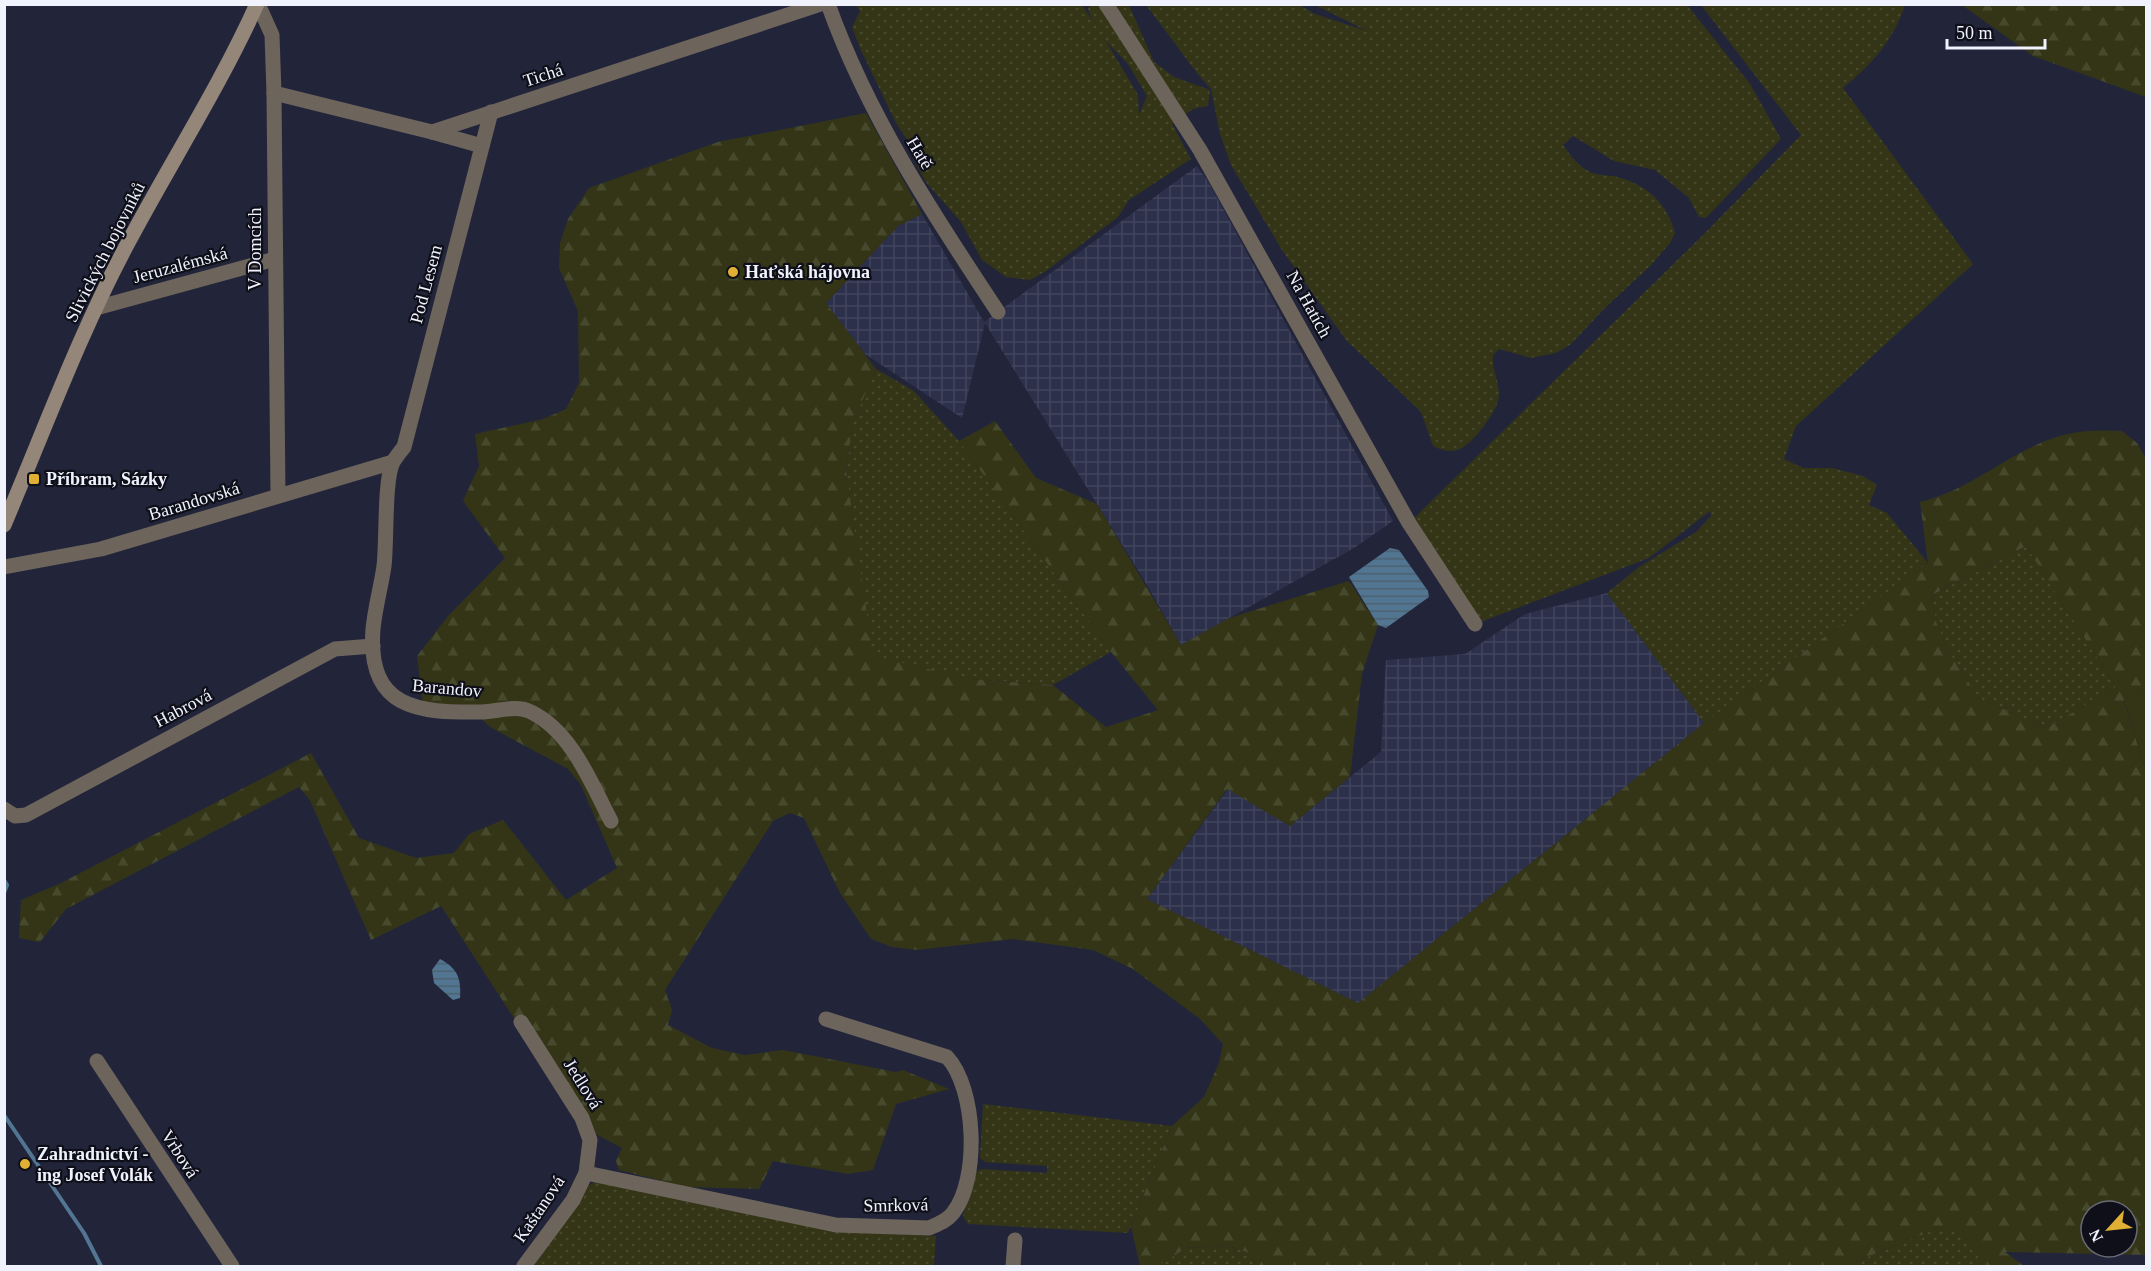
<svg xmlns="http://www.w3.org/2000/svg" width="2151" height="1271" font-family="Georgia,serif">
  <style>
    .industrial { fill: url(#industrial-grid) }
    .grass { fill: url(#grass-dots); fill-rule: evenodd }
    .forest { fill: url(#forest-firs); fill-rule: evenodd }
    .pitch { fill: #333516 }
    .water { fill: url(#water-rules) }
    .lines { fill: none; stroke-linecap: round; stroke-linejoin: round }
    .stream { stroke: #527692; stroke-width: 4 }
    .street { stroke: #6d645c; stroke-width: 15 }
    .secondary { stroke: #948679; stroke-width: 15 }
    .poi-dot { fill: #e0b034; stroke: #0e0f18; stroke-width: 2 }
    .labels { text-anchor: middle; stroke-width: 4.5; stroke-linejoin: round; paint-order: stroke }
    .street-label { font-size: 18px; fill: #f0f2fe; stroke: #0e0f18 }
    .poi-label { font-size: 18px; font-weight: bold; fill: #f0f2fe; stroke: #0e0f18; text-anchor: start }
  </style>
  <defs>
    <pattern id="industrial-grid" width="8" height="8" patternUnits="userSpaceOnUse" patternTransform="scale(1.5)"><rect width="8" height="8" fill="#2c304a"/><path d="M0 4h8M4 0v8" fill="none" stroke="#41445c"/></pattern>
    <pattern id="grass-dots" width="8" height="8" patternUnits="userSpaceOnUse" patternTransform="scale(1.5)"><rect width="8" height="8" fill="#333516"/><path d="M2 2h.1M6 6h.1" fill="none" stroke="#47492d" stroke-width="1.8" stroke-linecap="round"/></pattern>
    <pattern id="forest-firs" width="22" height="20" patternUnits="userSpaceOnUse" patternTransform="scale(1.5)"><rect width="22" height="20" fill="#333516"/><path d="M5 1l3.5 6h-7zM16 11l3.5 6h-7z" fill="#47492d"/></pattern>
    <pattern id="water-rules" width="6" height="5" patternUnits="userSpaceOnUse" patternTransform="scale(1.5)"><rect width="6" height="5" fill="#527692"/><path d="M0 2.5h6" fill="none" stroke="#4d606f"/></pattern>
  </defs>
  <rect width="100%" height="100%" fill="#22253a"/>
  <g class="industrial">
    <path d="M 1197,166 L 1209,183 L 1393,521 L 1354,548 L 1181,645 L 1144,580 L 985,323 L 962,418 L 865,354 L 826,303 L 898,226 L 922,214 L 984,322 Z"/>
    <path d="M 1607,593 L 1704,723 L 1358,1003 L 1147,899 L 1228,789 L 1290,826 L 1381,752 L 1386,660 L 1465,654 L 1525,614 Z"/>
  </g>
  <g class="grass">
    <path d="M 856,5 L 1082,5 L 1092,20 L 1088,9 L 1090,5 L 1129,5 L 1154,62 L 1174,77 L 1210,90 L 1208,106 L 1193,109 L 1172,124 L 1191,159 L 1129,200 L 1118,217 L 1046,271 L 1030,280 L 1006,277 L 982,260 L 961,222 L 925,181 L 911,153 L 908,141 L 896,123 L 860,48 L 852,27 L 860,11 ZM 1106,41 L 1128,64 L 1147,96 L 1139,115 L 1138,95 Z"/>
    <path d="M 1146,5 L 1299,5 L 1315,14 L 1367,31 L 1315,5 L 1687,5 L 1750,84 L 1781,139 L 1706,218 L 1699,217 L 1689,198 L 1655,170 L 1614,161 L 1573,136 L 1563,145 C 1571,156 1577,165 1590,172 C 1596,175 1605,175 1613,176 C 1645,183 1667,202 1675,233 L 1670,243 L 1650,266 L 1607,306 L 1570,345 L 1556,353 L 1531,358 L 1499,349 L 1493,355 C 1491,371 1502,384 1498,401 C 1495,414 1472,444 1460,449 C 1451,453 1441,450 1433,446 L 1421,412 L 1346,340 L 1282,250 L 1231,165 L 1220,134 L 1211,89 L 1197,73 Z"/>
    <path d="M 1701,5 L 1905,5 C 1893,41 1872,64 1843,88 L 1973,264 L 1796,426 L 1784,459 L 1803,468 L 1832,468 L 1863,476 L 1877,485 L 1869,505 L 1887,513 L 1928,563 L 1704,723 L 1607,593 L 1639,567 L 1696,532 L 1711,516 L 1710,511 L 1649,558 L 1475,624 L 1409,523 L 1703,235 L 1801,135 Z"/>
    <path d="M 876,369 L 914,391 L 959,441 L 1111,652 L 1053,685 L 971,679 L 872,656 L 846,470 L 853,422 Z"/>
    <path d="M 2026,546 L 2116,687 L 2046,728 L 1979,698 L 1947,649 L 1936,621 L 1932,595 Z"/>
    <path d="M 983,1104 L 1172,1126 L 1128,1233 L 968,1224 L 963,1216 L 976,1172 L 982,1169 L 1047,1173 L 1047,1166 L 985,1162 L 980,1158 Z"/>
    <path d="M 597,1181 L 836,1231 L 936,1236 L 934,1266 L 534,1266 L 587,1186 Z"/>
    <path d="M 1939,1228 C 1962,1229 1977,1242 1980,1266 L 1845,1266 Z"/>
    <path d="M 1229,1246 L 1249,1253 L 1257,1266 L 1158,1266 L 1186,1248 Z"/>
  </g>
  <g class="forest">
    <path d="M 1962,5 L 2146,5 L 2146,97 L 2033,56 Z"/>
    <path d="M 866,113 L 922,214 L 898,226 L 826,303 L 876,369 L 853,422 L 846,470 L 873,656 L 971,679 L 1053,685 L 1106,727 L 1158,710 L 1111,652 L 959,441 L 995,421 L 1036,478 L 1097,504 L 1181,645 L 1229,618 L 1349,581 L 1378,625 L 1362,674 L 1350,777 L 1290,826 L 1227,789 L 1147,899 L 1358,1003 L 1704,723 L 1928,563 L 1920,502 C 1973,490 2014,447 2067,434 C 2085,430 2104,430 2122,431 L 2137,443 L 2146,459 L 2146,692 L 2124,700 L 2146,772 L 2146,1255 L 2005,1252 L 2024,1266 L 1980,1266 C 1977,1242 1962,1230 1939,1228 L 1845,1266 L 1257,1266 L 1249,1253 L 1229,1246 L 1186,1248 L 1158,1266 L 1140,1266 L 1131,1226 L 1172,1126 L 1204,1097 L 1219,1063 L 1223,1044 L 1200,1019 L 1133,969 L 1093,950 L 1013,939 L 917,950 L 892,947 L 871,939 L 840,893 L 804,818 L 790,813 L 773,821 L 665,990 L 672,1010 L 668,1025 L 712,1048 L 745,1055 L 783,1050 L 896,1072 L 903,1070 L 949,1089 L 896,1104 L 873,1170 L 848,1174 L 773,1161 L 759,1189 L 686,1187 L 619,1170 L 616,1161 L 622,1148 L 586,1129 L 441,906 L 371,940 L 310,800 L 299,787 L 66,909 L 40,942 L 19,938 L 21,900 L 61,883 L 311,753 L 359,838 L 416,858 L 454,853 L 469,834 L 503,820 L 566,900 L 617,868 L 581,785 L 568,769 L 490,727 L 474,711 L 423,705 L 417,656 L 448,616 L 505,558 L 463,501 L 479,466 L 475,434 L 543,419 L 566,409 L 579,383 L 578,311 L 559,268 L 560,243 L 568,219 L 589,188 L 718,142 ZM 2026,546 L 2116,687 L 2046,728 L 1979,698 L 1947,649 L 1936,621 L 1932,595 ZM 2091,1211 L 2127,1211 L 2127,1247 L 2091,1247 Z"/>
  </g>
  <path class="pitch" d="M 2146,692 L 2146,772 L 2124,699 Z"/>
  <g class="water">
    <path d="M 1390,548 L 1399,550 L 1428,591 L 1429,597 L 1386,628 L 1378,625 L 1349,577 Z"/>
    <path d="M 440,959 C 458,969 461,978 460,998 L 453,1000 L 434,983 L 432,970 Z"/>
  </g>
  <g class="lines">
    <g class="stream">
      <path d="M 4,880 L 7,885 L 4,893"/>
      <path d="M 4,1115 L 84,1233 L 101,1266"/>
    </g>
    <g class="street">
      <path d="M 258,4 L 272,35 L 274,93 L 278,495"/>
      <path d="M 828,4 C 868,116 933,214 998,312"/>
      <path d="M 1106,4 L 1200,150 L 1409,523 L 1475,624"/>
      <path d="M 274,93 L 432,132 L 821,4"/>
      <path d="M 491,112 L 404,447 C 400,452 396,457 393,462 C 384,480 387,542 384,566 C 381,587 375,608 373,629 C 367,709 418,713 481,712 C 497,712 516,704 531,712 C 572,732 591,783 611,821"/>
      <path d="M 432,132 L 482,146"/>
      <path d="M 96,308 L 275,259"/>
      <path d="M 4,567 L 101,549 L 393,462"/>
      <path d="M 4,809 L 15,816 L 26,815 L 335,649 L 373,646"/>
      <path d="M 521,1022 L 582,1118 L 590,1140 L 586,1173 L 573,1200 L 524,1266"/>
      <path d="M 97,1061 L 232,1266"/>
      <path d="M 586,1173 L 836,1225 L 929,1228 C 938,1224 947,1221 953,1213 C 980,1179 976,1088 947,1057 L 826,1019"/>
      <path d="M 1013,1266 L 1015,1240"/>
    </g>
    <path class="secondary" d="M 4,525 C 44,431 80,332 129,241 C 171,162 220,86 257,4"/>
  </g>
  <g class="poi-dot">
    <circle cx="733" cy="272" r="6"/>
    <rect x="28" y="473" width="12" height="12" rx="3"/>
    <circle cx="25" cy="1164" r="6"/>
  </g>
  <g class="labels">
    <g class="street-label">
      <text transform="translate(543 75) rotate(-18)" y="6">Tichá</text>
      <text transform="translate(920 153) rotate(59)" y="6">Hatě</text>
      <text transform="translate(255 249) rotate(-90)" y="6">V Domcích</text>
      <text transform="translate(105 252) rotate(-63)" y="6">Slivických bojovníků</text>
      <text transform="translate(180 265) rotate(-15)" y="6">Jeruzalémská</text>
      <text transform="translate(426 284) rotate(-75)" y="6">Pod Lesem</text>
      <text transform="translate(1309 304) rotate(61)" y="6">Na Hatích</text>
      <text transform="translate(194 501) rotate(-17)" y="6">Barandovská</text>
      <text transform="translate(447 688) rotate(5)" y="6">Barandov</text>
      <text transform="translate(183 708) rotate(-28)" y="6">Habrová</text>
      <text transform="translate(583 1084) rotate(58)" y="6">Jedlová</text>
      <text transform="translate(180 1154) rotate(57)" y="6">Vrbová</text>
      <text transform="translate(896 1205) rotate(-1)" y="6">Smrková</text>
      <text transform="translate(539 1209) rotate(-56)" y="6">Kaštanová</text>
    </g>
    <g class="poi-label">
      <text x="745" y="278">Haťská hájovna</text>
      <text x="46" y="485">Příbram, Sázky</text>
      <text x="37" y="1160">Zahradnictví -<tspan x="37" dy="21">ing Josef Volák</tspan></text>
    </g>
  </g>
  <rect width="2151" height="1271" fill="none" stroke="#f0f2fe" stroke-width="12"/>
  <g transform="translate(2109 1229) rotate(243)"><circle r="28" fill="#0e0f18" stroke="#686a74" stroke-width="1.5"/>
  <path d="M0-4.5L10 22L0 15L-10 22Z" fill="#e0b034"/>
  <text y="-9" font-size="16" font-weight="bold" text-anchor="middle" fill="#f0f2fe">N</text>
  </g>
  <path d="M1947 39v9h98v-9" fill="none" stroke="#f0f2fe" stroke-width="3"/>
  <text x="1956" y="39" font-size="18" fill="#f0f2fe" stroke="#0e0f18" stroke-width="4.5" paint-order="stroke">50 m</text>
</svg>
